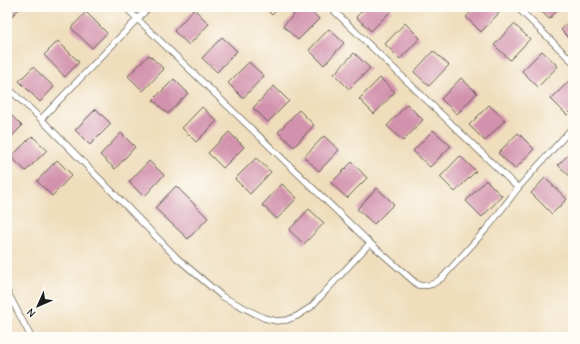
<svg xmlns="http://www.w3.org/2000/svg" width="580" height="344" font-family="'Comic Neue',sans-serif">
  <style>
    .building { fill: #d291ac }
    .lines { fill: none; stroke-linecap: round; stroke-linejoin: round }
    .service-casing { stroke: #666054; stroke-width: 7 }
    .service { stroke: #fff; stroke-width: 5.5 }
  </style>
  <rect width="100%" height="100%" fill="#fdfcf7"/>
  <filter id="ink" filterUnits="userSpaceOnUse"><feTurbulence type="fractalNoise" baseFrequency=".025" numOctaves="2"/><feDisplacementMap in="SourceGraphic" scale="8" xChannelSelector="R" yChannelSelector="G"/><feConvolveMatrix kernelMatrix="1 2 1 2 8 2 1 2 1" color-interpolation-filters="sRGB"/></filter>
  <filter id="wash" filterUnits="userSpaceOnUse"><feTurbulence type="fractalNoise" baseFrequency=".012" numOctaves="4" result="noise"/><feDisplacementMap in="SourceGraphic" scale="16" xChannelSelector="R" yChannelSelector="G"/><feGaussianBlur stdDeviation="0.9" result="paint"/><feColorMatrix in="noise" values="0 0 0 0 0 0 0 0 0 0 0 0 0 0 0 0 0 1.4 0 .05"/><feComposite in="paint" operator="in"/></filter>
  <g filter="url(#wash)">
    <rect width="100%" height="100%" fill="#efddbb"/>
    <g id="blocks">
      <g class="building">
        <path d="M 7,7 L 21,7 L 7,21 Z"/>
        <path d="M 264,7 L 280,7 L 272,15 Z"/>
        <path d="M 301,7 L 307,7 L 319,19 L 298,40 L 283,26 Z"/>
        <path d="M 366,7 L 388,7 L 392,10 L 371,31 L 356,17 Z"/>
        <path d="M 476,7 L 497,7 L 501,11 L 481,32 L 466,17 Z"/>
        <path d="M 537,7 L 560,7 L 549,19 Z"/>
        <path d="M 194,9 L 209,24 L 189,45 L 174,31 Z"/>
        <path d="M 86,12 L 107,33 L 92,48 L 71,28 Z"/>
        <path d="M 573,17 L 573,42 L 561,30 Z"/>
        <path d="M 405,23 L 420,38 L 400,59 L 385,44 Z"/>
        <path d="M 514,24 L 530,39 L 510,60 L 494,45 Z"/>
        <path d="M 329,29 L 344,43 L 324,65 L 309,50 Z"/>
        <path d="M 222,37 L 237,51 L 217,72 L 202,58 Z"/>
        <path d="M 58,41 L 79,62 L 65,77 L 44,55 Z"/>
        <path d="M 433,51 L 449,65 L 429,86 L 414,72 Z"/>
        <path d="M 542,51 L 558,66 L 538,87 L 522,71 Z"/>
        <path d="M 354,53 L 370,68 L 349,89 L 334,74 Z"/>
        <path d="M 149,55 L 164,69 L 143,91 L 128,76 Z"/>
        <path d="M 249,62 L 264,76 L 243,98 L 228,83 Z"/>
        <path d="M 33,67 L 54,87 L 40,102 L 19,81 Z"/>
        <path d="M 380,78 L 395,92 L 374,114 L 359,99 Z"/>
        <path d="M 461,78 L 477,93 L 457,114 L 441,99 Z"/>
        <path d="M 174,79 L 188,93 L 168,114 L 153,100 Z"/>
        <path d="M 571,79 L 573,81 L 573,109 L 567,115 L 551,99 Z"/>
        <path d="M 274,86 L 289,101 L 268,122 L 253,108 Z"/>
        <path d="M 407,104 L 423,120 L 403,141 L 387,126 Z"/>
        <path d="M 489,105 L 505,120 L 485,141 L 469,125 Z"/>
        <path d="M 202,107 L 217,121 L 196,142 L 182,128 Z"/>
        <path d="M 96,109 L 111,124 L 90,145 L 75,130 Z"/>
        <path d="M 299,110 L 314,125 L 294,147 L 278,132 Z"/>
        <path d="M 7,111 L 22,126 L 7,141 Z"/>
        <path d="M 433,130 L 451,146 L 430,167 L 413,151 Z"/>
        <path d="M 229,132 L 244,147 L 223,168 L 208,153 Z"/>
        <path d="M 121,133 L 135,147 L 115,169 L 100,155 Z"/>
        <path d="M 518,133 L 534,149 L 515,169 L 498,153 Z"/>
        <path d="M 32,136 L 47,150 L 26,171 L 11,157 Z"/>
        <path d="M 324,136 L 339,150 L 319,171 L 304,157 Z"/>
        <path d="M 573,150 L 573,179 L 558,165 Z"/>
        <path d="M 460,156 L 476,171 L 455,192 L 440,177 Z"/>
        <path d="M 256,158 L 271,172 L 250,194 L 235,179 Z"/>
        <path d="M 57,160 L 72,175 L 52,196 L 37,181 Z"/>
        <path d="M 149,161 L 164,175 L 144,197 L 129,182 Z"/>
        <path d="M 352,162 L 367,178 L 347,198 L 331,183 Z"/>
        <path d="M 545,178 L 567,199 L 552,214 L 531,193 Z"/>
        <path d="M 486,180 L 502,196 L 482,217 L 466,201 Z"/>
        <path d="M 282,184 L 297,198 L 277,219 L 262,205 Z"/>
        <path d="M 176,186 L 208,218 L 188,239 L 155,208 Z"/>
        <path d="M 377,188 L 394,204 L 374,224 L 357,209 Z"/>
        <path d="M 309,209 L 324,223 L 304,244 L 289,230 Z"/>
      </g>
    </g>
  </g>
  <g filter="url(#ink)">
    <use href="#blocks" fill-opacity="0" stroke="#666054" stroke-width="1"/>
    <g class="lines">
      <defs>
        <g id="service">
          <path d="M 125,7 L 370,243 L 418,285 C 429,287 434,284 443,277 L 489,226 L 518,188 L 573,127"/>
          <path d="M 330,7 L 518,188"/>
          <path d="M 517,7 L 573,62"/>
          <path d="M 7,87 L 41,119 L 177,258 L 223,297 L 264,318 L 277,321 L 287,320 L 297,316 L 311,307 L 370,243"/>
          <path d="M 41,119 L 149,7"/>
          <path d="M 7,291 L 31,337"/>
        </g>
      </defs>
      <use href="#service" class="service-casing"/>
      <use href="#service" class="service"/>
    </g>
  </g>
  <rect width="580" height="344" fill="none" stroke="#fdfcf7" stroke-width="24"/>
  <g transform="translate(38 306) rotate(225)" stroke="#fdfcf7" stroke-width="3" paint-order="stroke">
  <path d="M0-3L7 15L0 10L-7 15Z" fill="#1c1c1c"/>
  <text y="-6" font-size="11" font-weight="bold" text-anchor="middle" fill="#1c1c1c">N</text>
  </g>
</svg>
